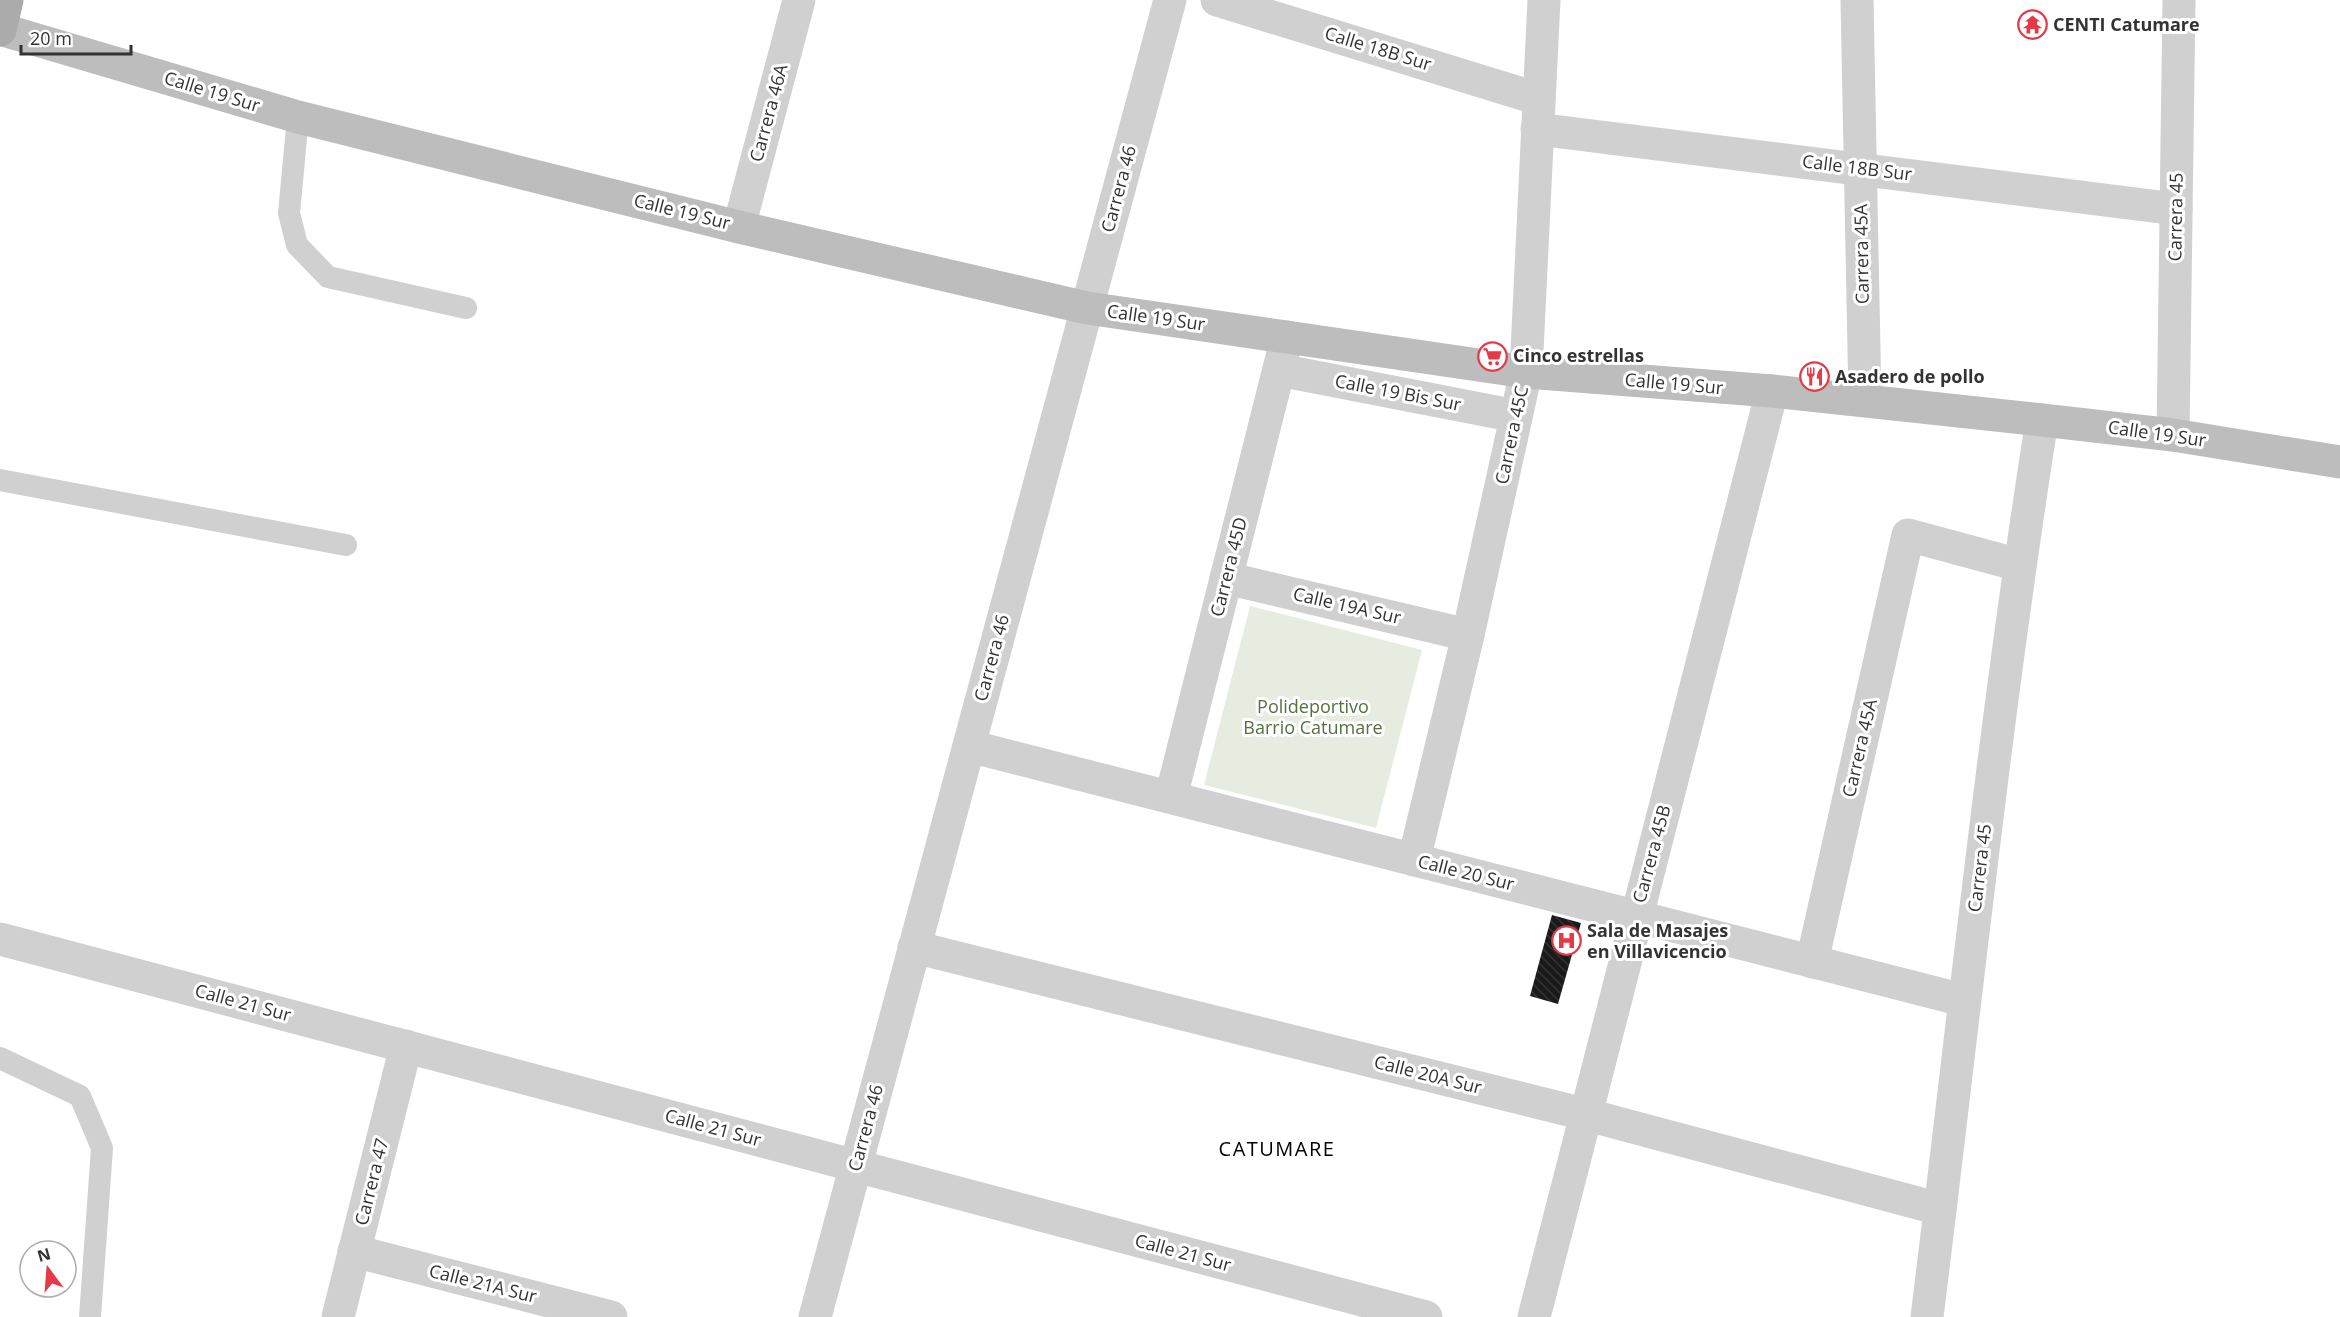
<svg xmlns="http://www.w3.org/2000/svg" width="2340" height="1317" font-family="'Open Sans',sans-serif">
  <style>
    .green { fill: #e6ecdf }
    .building { fill: url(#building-back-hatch) }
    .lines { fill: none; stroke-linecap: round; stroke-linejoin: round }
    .lane { stroke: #d0d0d0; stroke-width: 22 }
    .street { stroke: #d0d0d0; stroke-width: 33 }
    .secondary { stroke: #bdbdbd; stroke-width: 33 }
    .primary { stroke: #ababab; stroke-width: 33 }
    .labels { text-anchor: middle; stroke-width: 6; stroke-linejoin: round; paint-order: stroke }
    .poi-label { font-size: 18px; font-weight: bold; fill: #333; stroke: #fff; text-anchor: start }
    .street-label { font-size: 18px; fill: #333; stroke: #fff }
    .park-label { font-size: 18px; fill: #56703f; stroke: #fff }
    .neighbourhood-label { font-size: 20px; letter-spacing: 1.5px; fill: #000; stroke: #fff }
  </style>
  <defs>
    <pattern id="building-back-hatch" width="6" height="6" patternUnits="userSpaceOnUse" patternTransform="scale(1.5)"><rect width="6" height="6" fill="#1a1a1a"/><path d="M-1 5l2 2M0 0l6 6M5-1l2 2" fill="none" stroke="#333"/></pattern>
  </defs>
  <rect width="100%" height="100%" fill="#fff"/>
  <path class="green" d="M 1250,606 L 1422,650 L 1376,828 L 1204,785 Z"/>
  <path class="building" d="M 1552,915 L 1581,923 L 1558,1004 L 1530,996 Z"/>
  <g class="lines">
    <g class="lane">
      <path d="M 298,117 L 289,213 L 297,245 L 328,277 L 466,308"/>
      <path d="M 0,480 L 346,545"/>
      <path d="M 0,1058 L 80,1096 L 102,1148 L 90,1317"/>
    </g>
    <g class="street">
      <path d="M 1217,0 L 1539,99"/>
      <path d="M 1857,0 L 1865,400"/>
      <path d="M 1537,129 L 2176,209"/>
      <path d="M 739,227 L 799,0"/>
      <path d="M 1279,370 L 1516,416"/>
      <path d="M 2173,435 L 2179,0"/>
      <path d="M 1226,578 L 1468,635"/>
      <path d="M 969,746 L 1963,1000"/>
      <path d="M 1171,797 L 1287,337"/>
      <path d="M 1414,860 L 1468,635 L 1526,372 L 1544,0"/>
      <path d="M 0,939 L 1426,1317"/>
      <path d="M 914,947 L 1584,1114 L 1940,1209"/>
      <path d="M 1812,962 L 1908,535 L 2019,565"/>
      <path d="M 354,1251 L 611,1317"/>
      <path d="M 338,1317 L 406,1046"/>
      <path d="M 815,1317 L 1170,0"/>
      <path d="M 1534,1317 L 1772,391"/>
      <path d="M 1927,1317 C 1964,1018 1995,718 2042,420"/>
    </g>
    <path class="secondary" d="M 0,29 L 298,117 L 739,227 L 1087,308 L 1526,372 L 1772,391 L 2042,420 L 2173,435 L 2340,462"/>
    <path class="primary" d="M 0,30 L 7,0"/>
  </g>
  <defs>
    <symbol id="temple-ring" viewBox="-11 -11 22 22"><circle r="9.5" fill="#fff" stroke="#e63946" stroke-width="1.5"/><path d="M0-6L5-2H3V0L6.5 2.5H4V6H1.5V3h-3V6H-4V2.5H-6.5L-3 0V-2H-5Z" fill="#e63946"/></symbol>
    <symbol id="supermarket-ring" viewBox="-11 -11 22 22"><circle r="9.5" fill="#fff" stroke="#e63946" stroke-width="1.5"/><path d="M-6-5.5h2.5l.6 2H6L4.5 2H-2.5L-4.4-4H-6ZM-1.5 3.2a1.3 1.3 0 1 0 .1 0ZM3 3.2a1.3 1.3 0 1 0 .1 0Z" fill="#e63946"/></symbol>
    <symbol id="restaurant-ring" viewBox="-11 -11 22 22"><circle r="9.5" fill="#fff" stroke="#e63946" stroke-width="1.5"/><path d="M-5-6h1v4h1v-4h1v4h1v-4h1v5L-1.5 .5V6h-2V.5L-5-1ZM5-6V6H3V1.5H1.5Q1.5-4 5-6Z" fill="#e63946"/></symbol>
    <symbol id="hospital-ring" viewBox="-11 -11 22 22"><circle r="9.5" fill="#fff" stroke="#e63946" stroke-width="1.5"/><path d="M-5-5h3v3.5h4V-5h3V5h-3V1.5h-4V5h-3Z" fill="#e63946"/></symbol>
  </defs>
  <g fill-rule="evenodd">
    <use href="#temple-ring" x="2016" y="8" width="33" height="33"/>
    <use href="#supermarket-ring" x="1476" y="340" width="33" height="33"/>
    <use href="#restaurant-ring" x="1798" y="360" width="33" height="33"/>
    <use href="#hospital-ring" x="1550" y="924" width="33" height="33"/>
  </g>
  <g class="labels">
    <g class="poi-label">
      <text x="2053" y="31">CENTI Catumare</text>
      <text x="1513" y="362">Cinco estrellas</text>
      <text x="1835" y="383">Asadero de pollo</text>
      <text x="1587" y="937">Sala de Masajes<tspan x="1587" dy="21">en Villavicencio</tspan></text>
    </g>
    <g class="street-label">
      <text transform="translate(1378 49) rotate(17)" y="6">Calle 18B Sur</text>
      <text transform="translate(212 92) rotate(17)" y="6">Calle 19 Sur</text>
      <text transform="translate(769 113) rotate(-75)" y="6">Carrera 46A</text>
      <text transform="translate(1857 168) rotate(7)" y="6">Calle 18B Sur</text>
      <text transform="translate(1119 189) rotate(-75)" y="6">Carrera 46</text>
      <text transform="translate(682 212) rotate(14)" y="6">Calle 19 Sur</text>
      <text transform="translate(2176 217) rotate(-89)" y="6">Carrera 45</text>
      <text transform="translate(1862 254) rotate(-91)" y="6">Carrera 45A</text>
      <text transform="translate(1156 318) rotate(8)" y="6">Calle 19 Sur</text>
      <text transform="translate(1674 384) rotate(5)" y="6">Calle 19 Sur</text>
      <text transform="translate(1398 393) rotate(11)" y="6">Calle 19 Bis Sur</text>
      <text transform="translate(2157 434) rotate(8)" y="6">Calle 19 Sur</text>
      <text transform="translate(1512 435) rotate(-78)" y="6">Carrera 45C</text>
      <text transform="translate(1229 567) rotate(-76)" y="6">Carrera 45D</text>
      <text transform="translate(1347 606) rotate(13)" y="6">Calle 19A Sur</text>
      <text transform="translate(992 658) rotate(-75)" y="6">Carrera 46</text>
      <text transform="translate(1860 748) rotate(-77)" y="6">Carrera 45A</text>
      <text transform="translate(1652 854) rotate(-75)" y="6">Carrera 45B</text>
      <text transform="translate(1980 868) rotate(-83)" y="6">Carrera 45</text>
      <text transform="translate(1466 873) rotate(14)" y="6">Calle 20 Sur</text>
      <text transform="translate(243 1003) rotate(15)" y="6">Calle 21 Sur</text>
      <text transform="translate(1428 1075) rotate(14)" y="6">Calle 20A Sur</text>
      <text transform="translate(713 1128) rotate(15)" y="6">Calle 21 Sur</text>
      <text transform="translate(866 1128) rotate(-75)" y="6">Carrera 46</text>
      <text transform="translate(372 1182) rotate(-76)" y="6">Carrera 47</text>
      <text transform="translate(1183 1253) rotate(15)" y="6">Calle 21 Sur</text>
      <text transform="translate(483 1284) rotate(14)" y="6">Calle 21A Sur</text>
    </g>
    <g class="park-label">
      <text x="1313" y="713">Polideportivo<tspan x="1313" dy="21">Barrio Catumare</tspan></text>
    </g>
    <g class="neighbourhood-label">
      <text x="1277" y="1156">CATUMARE</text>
    </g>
  </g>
  <g transform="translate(48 1269) rotate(344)"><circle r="28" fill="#ffffff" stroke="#adadad" stroke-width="1.5"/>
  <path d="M0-4.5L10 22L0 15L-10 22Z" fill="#e63946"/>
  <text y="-9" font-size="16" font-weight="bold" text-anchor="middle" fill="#333333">N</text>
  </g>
  <path d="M21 45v9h110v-9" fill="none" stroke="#333333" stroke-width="3"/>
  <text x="30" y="45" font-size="18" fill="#333333" stroke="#ffffff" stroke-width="4.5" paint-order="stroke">20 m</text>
</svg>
